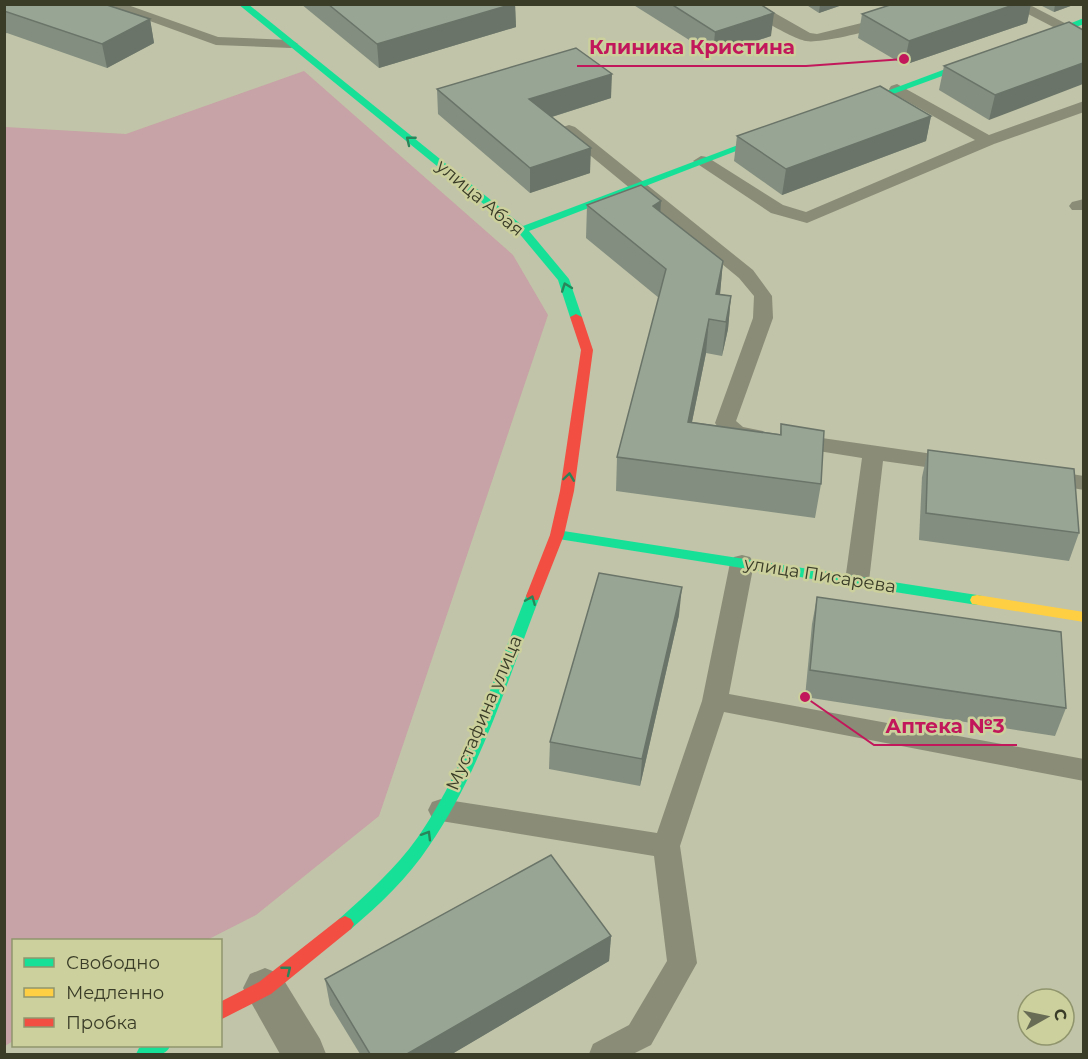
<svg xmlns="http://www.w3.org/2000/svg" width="1088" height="1059" font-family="Montserrat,sans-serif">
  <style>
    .green { fill: #c7a2a6 }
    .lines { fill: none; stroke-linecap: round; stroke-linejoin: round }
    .lane { fill: #8a8c77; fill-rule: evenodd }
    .street { fill: #8a8c77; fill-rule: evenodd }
    .fast { fill: #16e098; fill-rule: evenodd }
    .slow { fill: #ffcf43; fill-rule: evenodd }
    .jam { fill: #f24e42; fill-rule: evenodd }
    .wall { fill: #838e80 }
    .shaded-wall { fill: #6a7468 }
    .building { fill: #98a595; stroke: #6a7468; stroke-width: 1.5 }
    .oneway { stroke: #2a865a }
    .labels { text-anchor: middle; stroke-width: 5; stroke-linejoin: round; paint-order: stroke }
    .street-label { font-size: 18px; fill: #3a3c27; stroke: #cbd09c }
    .leader { fill: none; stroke: #c2185b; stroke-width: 2 }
    .callout-dot { fill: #c2185b; stroke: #cbd09c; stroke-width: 2 }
    .callout-label { font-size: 20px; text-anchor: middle; font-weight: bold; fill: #c2185b; stroke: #cbd09c; stroke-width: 5; stroke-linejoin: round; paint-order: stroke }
  </style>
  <rect width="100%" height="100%" fill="#c1c4a8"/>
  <path class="green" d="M 304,71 L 513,255 L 548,315 L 379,816 L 256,915 L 207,940 L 14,940 L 13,1041 L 5,1046 L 5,127 L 126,134 Z"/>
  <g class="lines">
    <g class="lane">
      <path d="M 103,4 L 125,4 L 218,37 L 291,40 L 298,44 L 291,48 L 216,45 Z"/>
      <path d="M 741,4 L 759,4 L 810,33 L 817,34 L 886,17 L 918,4 L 939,4 C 925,18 825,45 806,41 C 793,39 750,14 741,4 Z"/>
      <path d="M 1009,4 L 1028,4 L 1084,33 L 1084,43 Z"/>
      <path d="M 897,84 L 989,135 L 1084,101 L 1084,112 L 994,144 L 807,223 L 771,213 L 693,161 L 701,156 L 707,157 L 783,205 L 806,212 L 975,140 L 891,92 L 889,89 L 891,86 Z"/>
      <path d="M 569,125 L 575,127 L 753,270 L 772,296 L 773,318 L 736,421 L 743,427 L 763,431 L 767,436 L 763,441 C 746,446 725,439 715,423 L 753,318 L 754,296 L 739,278 L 563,133 L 561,130 L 563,127 Z"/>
      <path d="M 1084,199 L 1084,210 L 1072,210 L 1069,206 L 1072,202 Z"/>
      <path d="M 794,434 L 954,457 L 962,459 L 965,464 L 962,469 L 954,471 L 883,461 L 869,581 L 865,587 L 857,589 L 849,587 L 845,581 L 862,458 L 787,446 L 783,441 L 787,436 Z"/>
      <path d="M 1046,470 L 1084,476 L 1084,490 L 1038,482 L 1035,477 L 1038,472 Z"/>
      <path d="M 742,555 L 750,557 L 754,563 L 729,694 L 1084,759 L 1084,781 L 724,712 L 680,846 L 697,963 L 651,1045 L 633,1054 L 589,1054 L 593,1044 L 629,1025 L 667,961 L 654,856 L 441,821 L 432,818 L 428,810 L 432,802 L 441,799 L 657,833 L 702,701 L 730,563 L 734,557 Z"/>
    </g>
    <path class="street" d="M 265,968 L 280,974 L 320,1039 L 326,1054 L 280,1054 L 243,988 L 250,974 Z"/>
    <g class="fast">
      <path d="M 238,4 L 248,4 L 523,226 L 775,131 L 783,133 L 529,231 L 569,279 L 582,317 L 576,320 L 570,317 L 558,280 L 518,232 Z"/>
      <path d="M 1084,18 L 1084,24 L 1035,42 L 1028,40 Z"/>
      <path d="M 983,55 L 988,58 L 986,60 L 852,109 L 844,107 Z"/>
      <path d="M 557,530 L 977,595 L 982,596 L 984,600 L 982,604 L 977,605 L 552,538 L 550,535 L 552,532 Z"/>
      <path d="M 533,591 L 538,592 L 540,596 C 507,681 481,771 429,846 C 408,878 379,905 351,929 L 345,932 L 339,929 L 336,924 L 339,919 C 367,894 396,868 418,837 C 468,764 494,677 526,596 L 528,592 Z"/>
      <path d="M 143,1046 L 170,1046 C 165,1059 148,1054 136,1054 L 139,1048 Z"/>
    </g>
    <path class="slow" d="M 977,595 L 1084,612 L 1084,622 L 972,604 L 970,600 L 972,596 Z"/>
    <g class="jam">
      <path d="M 576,314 L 582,317 L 593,350 L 574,491 L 564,535 L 540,596 L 538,600 L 528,600 L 526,596 L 550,535 L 560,491 L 581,350 L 570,317 Z"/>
      <path d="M 345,916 L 351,919 L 354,924 L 351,929 L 271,994 L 220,1020 L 220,1002 L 259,982 L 339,919 Z"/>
    </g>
  </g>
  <g class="wall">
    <path d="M 4,4 L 150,19 L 154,43 L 107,68 L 7,33 L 4,34 Z"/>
    <path d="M 301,4 L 515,4 L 516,27 L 379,68 Z"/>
    <path d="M 632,4 L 760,4 L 771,36 L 713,55 Z"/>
    <path d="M 805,4 L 845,4 L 819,13 Z"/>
    <path d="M 893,4 L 1031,4 L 1027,23 L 904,65 L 858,38 L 862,14 Z"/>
    <path d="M 1038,4 L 1076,4 L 1054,12 Z"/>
    <path d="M 1069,22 L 989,120 L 939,90 L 944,66 Z"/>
    <path d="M 437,89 L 611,98 L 552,117 L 590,173 L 530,193 L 438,114 Z"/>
    <path d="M 931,116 L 926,141 L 782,195 L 734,161 L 737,136 Z"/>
    <path d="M 661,201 L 660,212 L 723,261 L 720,294 L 731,296 L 728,329 L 722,356 L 706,353 L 692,422 L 780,434 L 781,424 L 821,484 L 815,518 L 616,491 L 617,457 L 659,298 L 586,238 L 587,205 Z"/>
    <path d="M 928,450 L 1079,533 L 1069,561 L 919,540 L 922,477 Z"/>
    <path d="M 817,597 L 1066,708 L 1055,736 L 805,697 L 812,624 Z"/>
    <path d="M 679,615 L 640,786 L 549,769 L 550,742 Z"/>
    <path d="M 611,936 L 609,961 L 452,1054 L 360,1054 L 330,1005 L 325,979 Z"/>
  </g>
  <g class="shaded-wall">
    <path d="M 513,4 L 515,4 L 516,27 L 379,68 L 377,44 Z"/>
    <path d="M 820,4 L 845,4 L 819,13 Z"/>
    <path d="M 1016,4 L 1031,4 L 1027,23 L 904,65 L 909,41 Z"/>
    <path d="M 1055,4 L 1076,4 L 1054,12 Z"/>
    <path d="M 774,13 L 771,36 L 713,55 L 715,32 Z"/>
    <path d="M 150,19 L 154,43 L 107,68 L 102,44 Z"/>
    <path d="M 1083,63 L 1083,84 L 989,120 L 995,95 Z"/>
    <path d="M 612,74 L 611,98 L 529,124 L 529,99 Z"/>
    <path d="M 931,116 L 926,141 L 782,195 L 786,169 Z"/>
    <path d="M 591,148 L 590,173 L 530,193 L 530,168 Z"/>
    <path d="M 661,201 L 659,234 L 653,206 Z"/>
    <path d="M 723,261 L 720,294 L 716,294 Z"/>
    <path d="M 731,296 L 728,329 L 722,356 L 726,322 Z"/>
    <path d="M 709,319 L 706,353 L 685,456 L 688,422 Z"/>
    <path d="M 682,587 L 679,615 L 640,786 L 642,759 Z"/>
    <path d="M 611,936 L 609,961 L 452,1054 L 407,1054 Z"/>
  </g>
  <g class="building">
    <path d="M 4,4 L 104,4 L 150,19 L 102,44 L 4,11 Z"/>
    <path d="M 328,4 L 401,5 L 513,4 L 377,44 Z"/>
    <path d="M 671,4 L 760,4 L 774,13 L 715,32 Z"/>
    <path d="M 893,4 L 1016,4 L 909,41 L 862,14 Z"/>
    <path d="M 1069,22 L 1083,30 L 1083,63 L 995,95 L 944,66 Z"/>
    <path d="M 576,48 L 612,74 L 529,99 L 591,148 L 530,168 L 437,89 Z"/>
    <path d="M 880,86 L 931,116 L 786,169 L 737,136 Z"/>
    <path d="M 641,185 L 661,201 L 653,206 L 723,261 L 716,294 L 731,296 L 726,322 L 709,319 L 688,422 L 781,435 L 781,424 L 824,431 L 821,484 L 617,457 L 666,269 L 587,205 Z"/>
    <path d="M 928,450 L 1074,469 L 1079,533 L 926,513 Z"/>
    <path d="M 599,573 L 682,587 L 642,759 L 550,742 Z"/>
    <path d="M 817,597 L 1061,632 L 1066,708 L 810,670 Z"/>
    <path d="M 551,855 L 611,936 L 407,1054 L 370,1054 L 325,979 Z"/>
  </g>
  <defs><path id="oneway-chevron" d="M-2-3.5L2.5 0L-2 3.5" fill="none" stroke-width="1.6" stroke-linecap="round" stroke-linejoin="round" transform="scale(1.5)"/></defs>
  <g class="oneway">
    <use href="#oneway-chevron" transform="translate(410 140) rotate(-141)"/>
    <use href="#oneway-chevron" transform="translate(566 287) rotate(-110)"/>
    <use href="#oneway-chevron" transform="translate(569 477) rotate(-82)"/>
    <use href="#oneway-chevron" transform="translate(531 600) rotate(-68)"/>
    <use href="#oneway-chevron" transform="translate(427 835) rotate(-59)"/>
    <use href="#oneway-chevron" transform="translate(287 970) rotate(-39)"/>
  </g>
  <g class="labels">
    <g class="street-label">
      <text transform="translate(480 198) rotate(40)" y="6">улица Абая</text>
      <text transform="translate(820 575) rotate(9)" y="6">улица Писарева</text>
      <text transform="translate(484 713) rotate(-67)" y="6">Мустафина улица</text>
    </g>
  </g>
  <path class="leader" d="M904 59L806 66H577M805 697L874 745H1017"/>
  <g class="callout-dot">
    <circle cx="904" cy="59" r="6"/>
    <circle cx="805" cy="697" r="6"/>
  </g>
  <g class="callout-label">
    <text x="692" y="54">Клиника Кристина</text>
    <text x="945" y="733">Аптека №3</text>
  </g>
  <rect width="1088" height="1059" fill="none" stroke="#3a3c27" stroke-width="12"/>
  <rect x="12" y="939" width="210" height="108" fill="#cbd09c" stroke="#91956d" stroke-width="1.5"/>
  <rect x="24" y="958" width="30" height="9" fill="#16e098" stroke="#91956d" stroke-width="1.5"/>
  <text x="66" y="969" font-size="18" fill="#3a3c27">Свободно</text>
  <rect x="24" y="988" width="30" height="9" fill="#ffcf43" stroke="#91956d" stroke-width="1.5"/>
  <text x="66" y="999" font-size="18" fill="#3a3c27">Медленно</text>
  <rect x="24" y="1018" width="30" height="9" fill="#f24e42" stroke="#91956d" stroke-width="1.5"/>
  <text x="66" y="1029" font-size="18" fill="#3a3c27">Пробка</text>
  <g transform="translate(1046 1017) rotate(81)"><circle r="28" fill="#cbd09c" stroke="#91956d" stroke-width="1.5"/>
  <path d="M0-4.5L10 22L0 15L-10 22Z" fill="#696c54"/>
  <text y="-9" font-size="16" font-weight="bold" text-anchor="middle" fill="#3a3c27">С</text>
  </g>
</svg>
